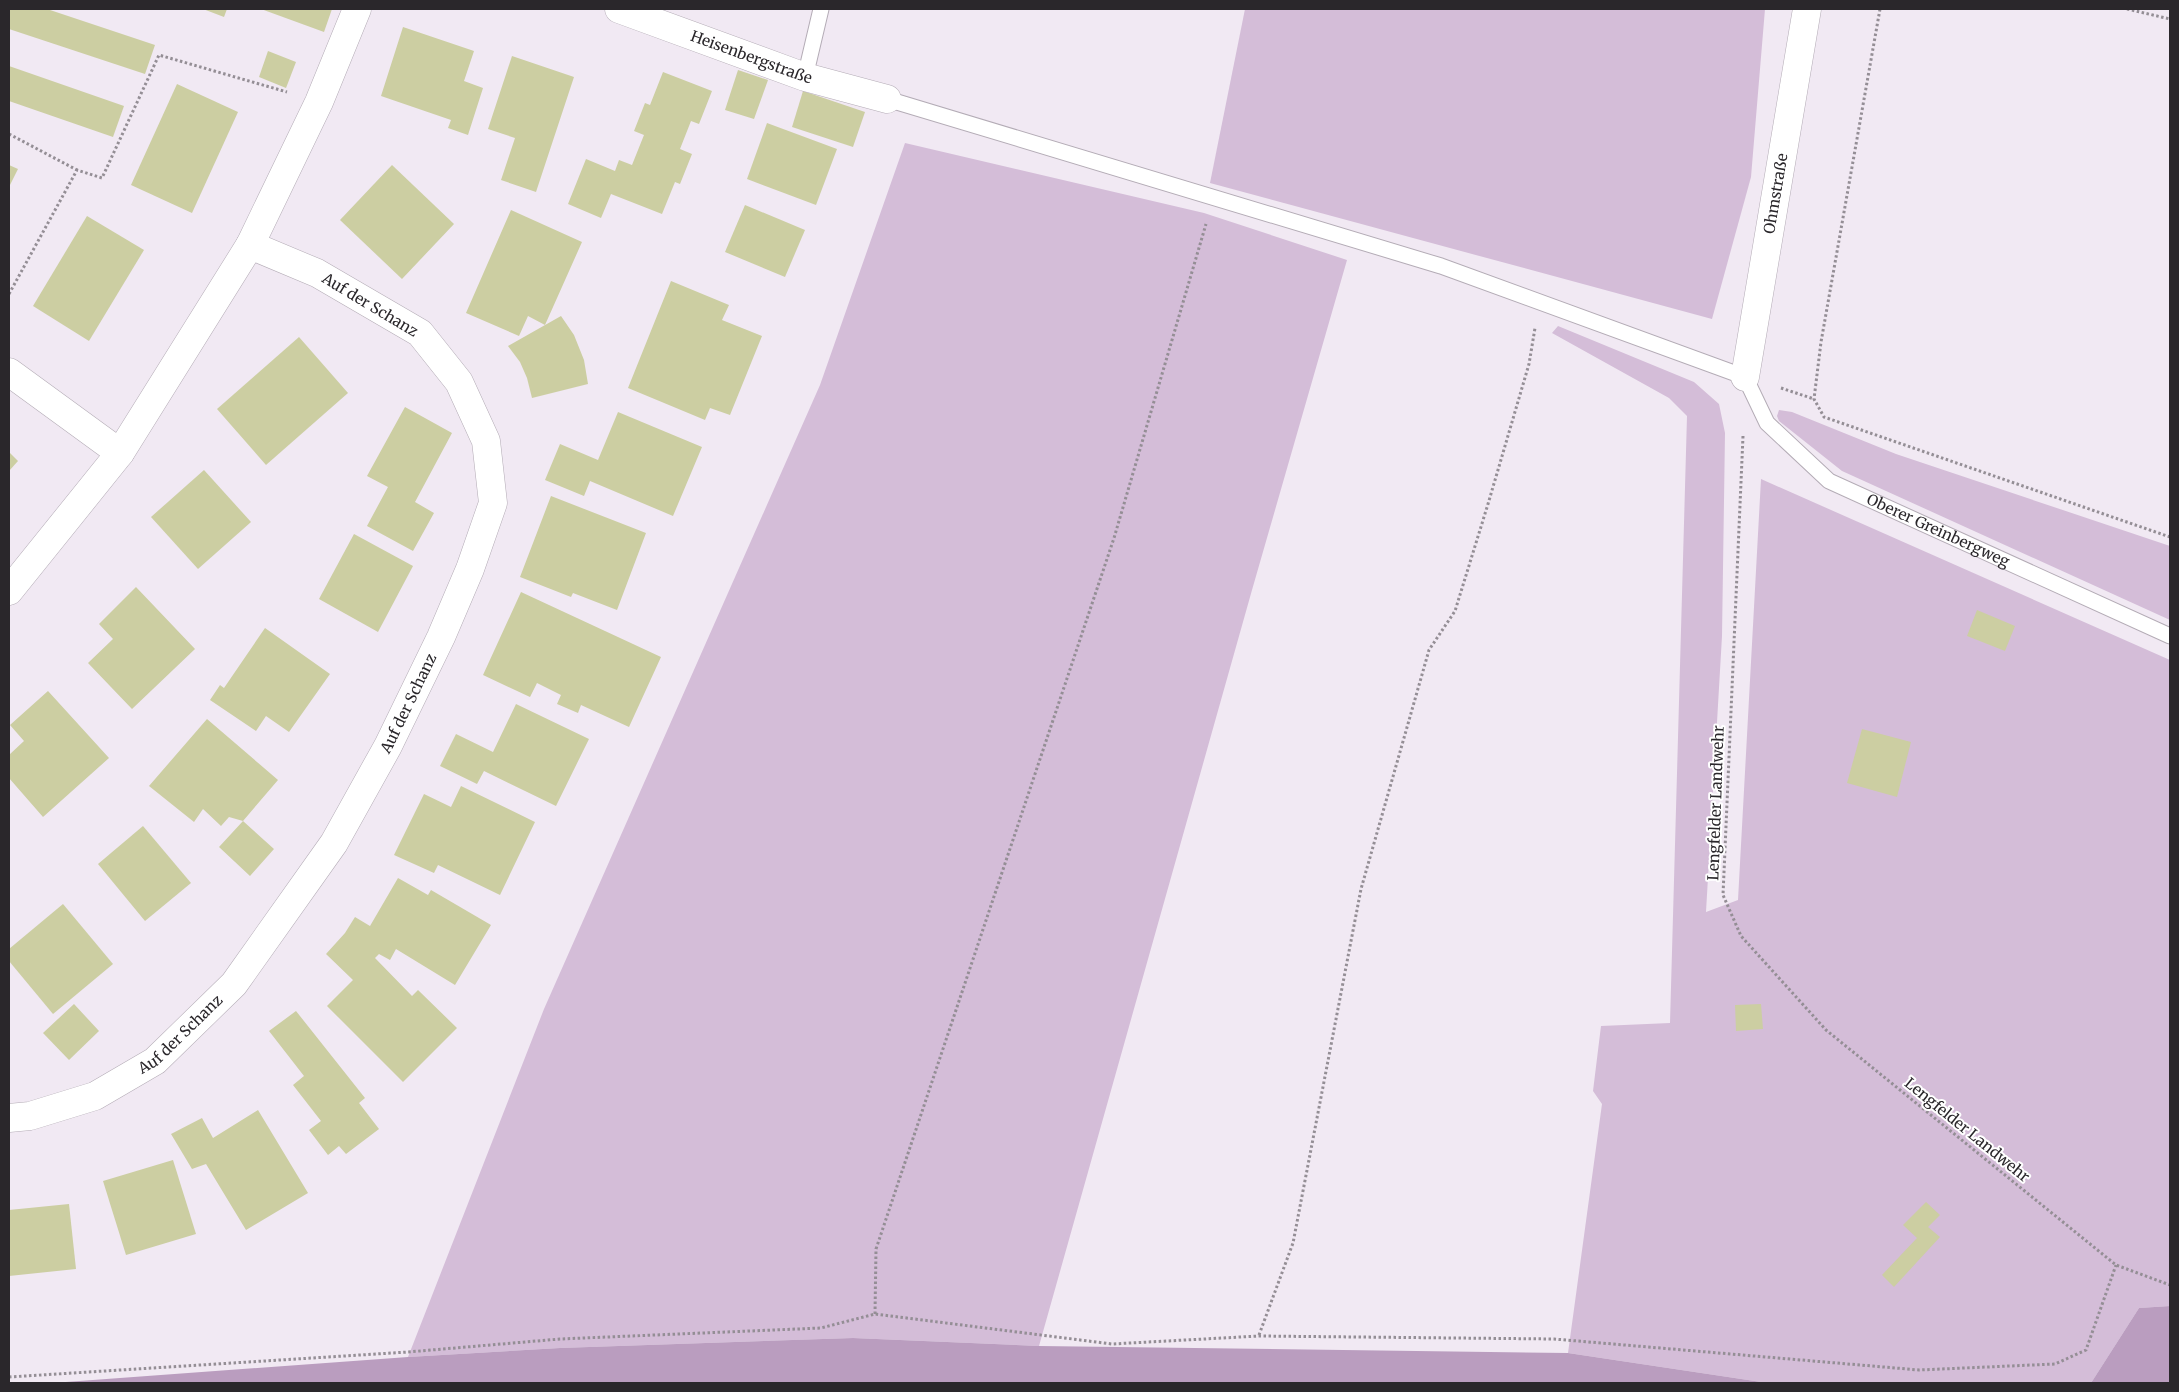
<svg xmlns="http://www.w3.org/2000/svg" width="2179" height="1392" font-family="Merriweather,serif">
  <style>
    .green { fill: #d4bdd8 }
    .forest { fill: #ba9dbf }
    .building { fill: #cccea2 }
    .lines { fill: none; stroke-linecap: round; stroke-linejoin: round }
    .service-casing { stroke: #b4acb6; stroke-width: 17 }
    .minor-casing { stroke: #b4acb6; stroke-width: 29 }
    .path { stroke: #948e95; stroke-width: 3; stroke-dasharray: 2.5 2.5; stroke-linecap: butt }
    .service { stroke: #fff; stroke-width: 15 }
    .minor { stroke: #fff; stroke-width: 28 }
    .labels { text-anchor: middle; stroke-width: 4; stroke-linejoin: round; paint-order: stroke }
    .street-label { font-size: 15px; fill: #2a272b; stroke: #fff }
  </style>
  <rect width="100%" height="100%" fill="#f1e9f3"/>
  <g class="green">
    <path d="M 1245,9 L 1765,9 L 1751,177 L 1712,319 L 1210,183 Z"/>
    <path d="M 905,143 L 1204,213 L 1347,260 L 1252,590 L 1039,1346 L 853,1338 L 560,1348 L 408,1357 L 544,1009 L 820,385 Z"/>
    <path d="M 1558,326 L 1694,382 L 1719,404 L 1725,433 L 1722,636 L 1706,912 L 1738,900 L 1761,479 L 2170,660 L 2170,1306 L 2139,1308 L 2091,1383 L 1768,1383 L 1568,1353 L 1602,1104 L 1593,1091 L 1601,1026 L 1670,1023 L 1687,416 L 1669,398 L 1552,333 Z"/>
    <path d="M 1779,410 L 1792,412 L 1896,454 L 2170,546 L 2170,620 L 1842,471 L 1779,421 L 1777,416 Z"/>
  </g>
  <g class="forest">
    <path d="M 2170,1306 L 2170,1383 L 2091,1383 L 2139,1308 Z"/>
    <path d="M 853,1338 L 1039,1346 L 1568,1353 L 1768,1383 L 52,1383 L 408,1357 L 560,1348 Z"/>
  </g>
  <g class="building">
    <path d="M 9,9 L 47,9 L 155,45 L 145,74 L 9,29 Z"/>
    <path d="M 203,9 L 227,9 L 224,17 Z"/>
    <path d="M 261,9 L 332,9 L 324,32 Z"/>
    <path d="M 403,27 L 474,51 L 464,81 L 483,88 L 468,135 L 448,128 L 451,120 L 381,96 Z"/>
    <path d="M 268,51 L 296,62 L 286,88 L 259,77 Z"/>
    <path d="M 512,56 L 574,77 L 536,192 L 501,180 L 515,138 L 488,129 Z"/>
    <path d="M 9,66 L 124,106 L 113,137 L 9,101 Z"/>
    <path d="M 738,70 L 768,80 L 754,119 L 725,110 Z"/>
    <path d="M 663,72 L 712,91 L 699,124 L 691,121 L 680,149 L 692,154 L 680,184 L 675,182 L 662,214 L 611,194 L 601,218 L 568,204 L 586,159 L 615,171 L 619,160 L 632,165 L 644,135 L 634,131 L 645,103 L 650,105 Z"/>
    <path d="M 177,84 L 238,112 L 192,213 L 131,185 Z"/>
    <path d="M 803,91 L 865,112 L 853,147 L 792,127 Z"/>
    <path d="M 767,123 L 837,149 L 816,205 L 747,179 Z"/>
    <path d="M 9,165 L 18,169 L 9,187 Z"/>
    <path d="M 392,165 L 454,224 L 402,279 L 340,220 Z"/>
    <path d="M 745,205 L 805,230 L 785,277 L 725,252 Z"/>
    <path d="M 511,210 L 582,242 L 545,325 L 528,316 L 519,336 L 466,313 Z"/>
    <path d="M 87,216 L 144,250 L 89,341 L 33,306 Z"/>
    <path d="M 671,281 L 729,305 L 722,320 L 762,336 L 730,415 L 710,408 L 705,420 L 628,388 Z"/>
    <path d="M 561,316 L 574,335 L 584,360 L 588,384 L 532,398 L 527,378 L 520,362 L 508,346 Z"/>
    <path d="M 299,337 L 348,393 L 266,465 L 217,409 Z"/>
    <path d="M 405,407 L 452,433 L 415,502 L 434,513 L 413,551 L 367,526 L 388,487 L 367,476 Z"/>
    <path d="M 618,412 L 702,447 L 673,516 L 590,481 L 584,496 L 545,480 L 560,444 L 598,460 Z"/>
    <path d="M 9,452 L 18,461 L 9,471 Z"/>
    <path d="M 204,470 L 251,522 L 198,569 L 151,517 Z"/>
    <path d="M 551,496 L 646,533 L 617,610 L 573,593 L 571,597 L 520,577 Z"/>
    <path d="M 354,534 L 413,566 L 378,632 L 319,599 Z"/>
    <path d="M 136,587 L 195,649 L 132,709 L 88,663 L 113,639 L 99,624 Z"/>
    <path d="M 521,592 L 661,657 L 629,727 L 581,705 L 578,713 L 557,704 L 561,695 L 537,683 L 530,697 L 483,675 Z"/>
    <path d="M 1977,610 L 2015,626 L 2005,651 L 1967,636 Z"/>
    <path d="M 265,628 L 330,674 L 289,732 L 266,716 L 256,731 L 210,700 L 220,685 L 224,688 Z"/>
    <path d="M 48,691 L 109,758 L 43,817 L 9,778 L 9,755 L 24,741 L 10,725 Z"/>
    <path d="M 516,704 L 589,739 L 556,806 L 484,771 L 477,784 L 440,766 L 456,734 L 493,752 Z"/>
    <path d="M 207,719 L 278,780 L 243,821 L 274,849 L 250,876 L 219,847 L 243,821 L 229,817 L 221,826 L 203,809 L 194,822 L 149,786 Z"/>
    <path d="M 1862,729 L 1911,742 L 1897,797 L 1847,783 Z"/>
    <path d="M 461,786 L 535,822 L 500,895 L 438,865 L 434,873 L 394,855 L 424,794 L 451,807 Z"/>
    <path d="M 143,826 L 191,883 L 145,921 L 98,864 Z"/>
    <path d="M 398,878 L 428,895 L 431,890 L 491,925 L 455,985 L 396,949 L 390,960 L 379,954 L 375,958 L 412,996 L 418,990 L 457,1028 L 403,1082 L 327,1006 L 353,980 L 326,954 L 345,933 L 355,917 L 370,926 Z"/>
    <path d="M 63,904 L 113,964 L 53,1014 L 9,961 L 9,949 Z"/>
    <path d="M 74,1004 L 99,1031 L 69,1060 L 43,1033 Z"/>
    <path d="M 1761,1004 L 1763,1029 L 1736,1031 L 1735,1005 Z"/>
    <path d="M 296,1011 L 365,1098 L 359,1103 L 379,1129 L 346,1154 L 339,1146 L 328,1155 L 309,1130 L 321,1121 L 293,1085 L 304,1076 L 269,1031 Z"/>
    <path d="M 258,1110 L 308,1193 L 246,1230 L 206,1164 L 192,1169 L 171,1134 L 202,1118 L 213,1138 Z"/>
    <path d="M 173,1160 L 196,1234 L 126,1255 L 103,1181 Z"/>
    <path d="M 1926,1202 L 1940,1215 L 1928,1227 L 1940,1237 L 1894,1287 L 1882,1275 L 1917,1238 L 1903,1225 Z"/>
    <path d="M 69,1204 L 76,1269 L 9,1276 L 9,1210 Z"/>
  </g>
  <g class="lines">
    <defs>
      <g id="service">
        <path d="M 805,77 L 821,9"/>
        <path id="s1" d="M 887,99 L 1441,266 L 1745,377 L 1767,423 L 1829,481 L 2170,636"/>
      </g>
      <g id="minor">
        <path id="s2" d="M 619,9 L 805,77 L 887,99"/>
        <path d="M 9,372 L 120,453"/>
        <path id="s3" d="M 1745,377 L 1807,9"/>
        <path d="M 9,591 L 120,453 L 250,245 L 319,102 L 357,9"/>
        <path id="s4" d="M 9,1118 L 30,1116 L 95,1096 L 155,1061 L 234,984 L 334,843 L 388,746 L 441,637 L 470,569 L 493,503 L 486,441 L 459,382 L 420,333 L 317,273 L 250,245"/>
      </g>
    </defs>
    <use href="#service" class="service-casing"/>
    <use href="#minor" class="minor-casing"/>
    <g class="path">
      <path d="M 1880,9 L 1821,342 L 1814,399 L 1824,417 L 2170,537"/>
      <path d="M 2127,9 L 2170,19"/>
      <path d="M 9,134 L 77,170"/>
      <path d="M 9,294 L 77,170 L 102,178 L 159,55 L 287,92"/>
      <path d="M 1781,388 L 1814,399"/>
      <path d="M 1743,436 L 1723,895 L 1741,936 L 1826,1030 L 2116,1265 L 2170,1285"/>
      <path d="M 875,1314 L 876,1249 L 1114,538 L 1206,224"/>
      <path d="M 1259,1335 L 1293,1243 L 1361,889 L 1429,650 L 1455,611 L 1488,504 L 1529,364 L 1535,328"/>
      <path d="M 9,1377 L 408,1352 L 560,1339 L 821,1328 L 875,1314 L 1112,1344 L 1259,1336 L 1554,1339 L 1919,1370 L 2055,1364 L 2086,1350 L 2116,1265"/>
    </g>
    <use href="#service" class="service"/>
    <use href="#minor" class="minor"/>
  </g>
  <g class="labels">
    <g class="street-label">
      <text dy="5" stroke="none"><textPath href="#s2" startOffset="141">Heisenbergstraße</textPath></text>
      <text dy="5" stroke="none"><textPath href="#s3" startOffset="186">Ohmstraße</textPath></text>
      <text transform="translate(370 305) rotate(31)" y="5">Auf der Schanz</text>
      <text dy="5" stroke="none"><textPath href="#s1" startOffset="1158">Oberer Greinbergweg</textPath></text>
      <text dy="5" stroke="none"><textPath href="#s4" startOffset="600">Auf der Schanz</textPath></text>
      <text transform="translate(1716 803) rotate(-88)" y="5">Lengfelder Landwehr</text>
      <text dy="5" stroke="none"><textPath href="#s4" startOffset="195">Auf der Schanz</textPath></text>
      <text transform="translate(1967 1130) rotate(39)" y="5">Lengfelder Landwehr</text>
    </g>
  </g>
  <rect width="2179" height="1392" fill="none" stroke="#2a272b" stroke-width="20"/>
</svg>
